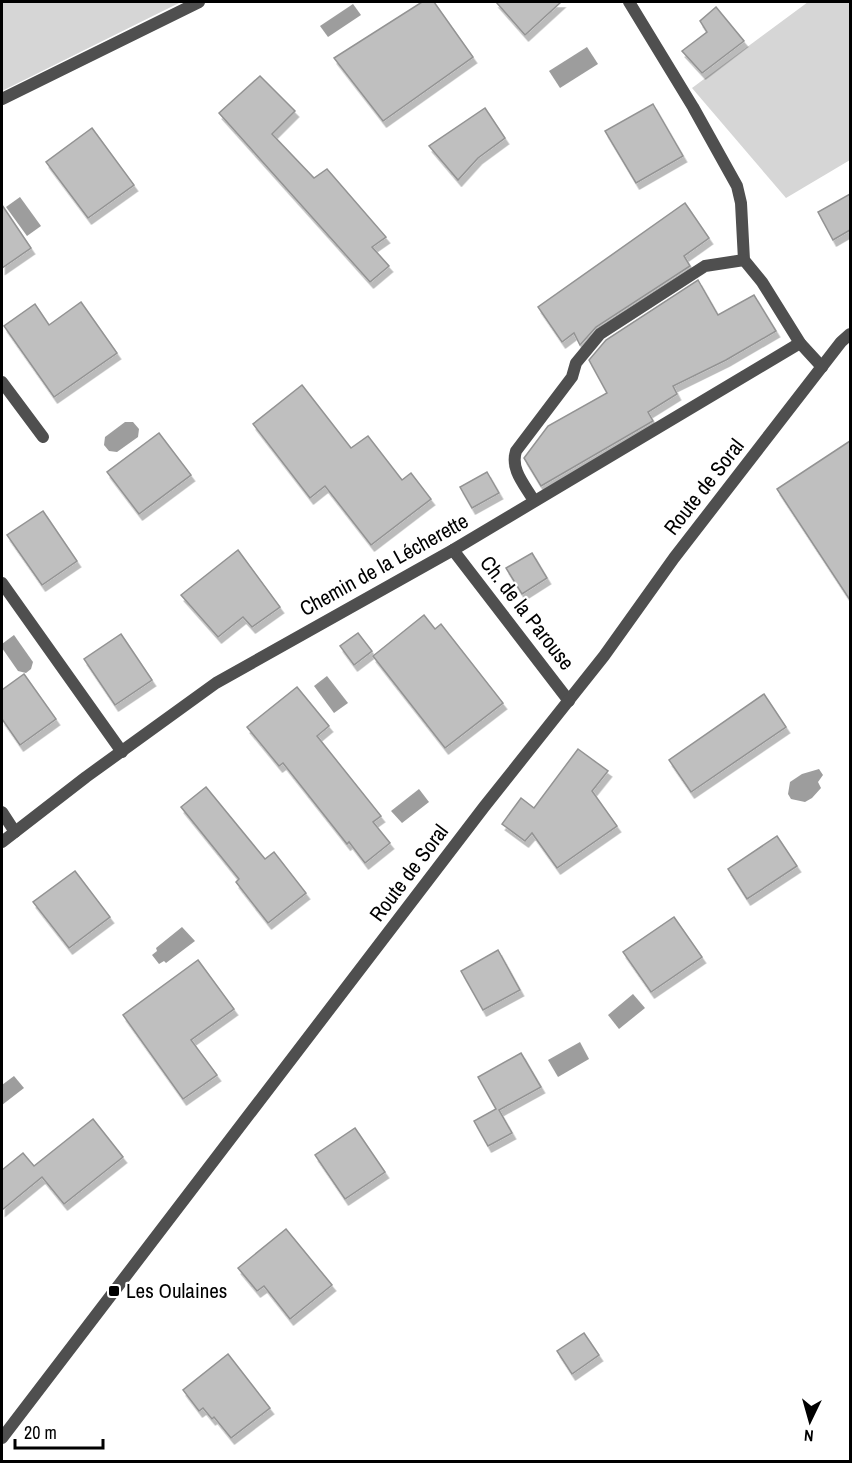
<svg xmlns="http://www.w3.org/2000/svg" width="852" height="1463" font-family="'Archivo Narrow',sans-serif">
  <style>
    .green { fill: #d6d6d6 }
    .water { fill: #9d9d9d }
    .building { fill: #bfbfbf; stroke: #939393; stroke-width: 1.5; filter: url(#shadow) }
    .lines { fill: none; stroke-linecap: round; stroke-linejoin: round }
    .service { stroke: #4f4f4f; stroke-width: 12 }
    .minor { stroke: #4f4f4f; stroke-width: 12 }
    .tertiary { stroke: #4f4f4f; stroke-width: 12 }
    .poi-dot { fill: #000; stroke: #fff; stroke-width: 2 }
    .labels { text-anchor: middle; stroke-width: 4.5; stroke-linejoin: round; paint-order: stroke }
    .street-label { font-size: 21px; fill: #000; stroke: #fff }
    .poi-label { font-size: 21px; fill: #000; stroke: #fff; text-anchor: start }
  </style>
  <defs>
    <filter id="shadow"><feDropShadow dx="3.5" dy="6" stdDeviation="0" flood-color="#0004"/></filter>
  </defs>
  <rect width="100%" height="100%" fill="#fff"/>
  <g class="green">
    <path d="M 2,2 L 181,2 L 2,91 Z"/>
    <path d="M 808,2 L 850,2 L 850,160 L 786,198 L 692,88 Z"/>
  </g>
  <g class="water">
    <path d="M 353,4 L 361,15 L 328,37 L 320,26 Z"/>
    <path d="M 587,47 L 598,64 L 560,88 L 549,71 Z"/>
    <path d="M 20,197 L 41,226 L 27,236 L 6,207 Z"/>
    <path d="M 125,422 L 133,422 L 139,429 L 138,437 L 117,452 L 109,451 L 104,445 L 105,437 Z"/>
    <path d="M 14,635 L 33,662 L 31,669 L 26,673 L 18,671 L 2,648 L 2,644 Z"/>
    <path d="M 327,676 L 348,703 L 334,713 L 314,686 Z"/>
    <path d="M 819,769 L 823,775 L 818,782 L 821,788 L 812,798 L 805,802 L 791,799 L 788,794 L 790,782 L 802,774 Z"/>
    <path d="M 419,789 L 429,802 L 402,823 L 391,811 Z"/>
    <path d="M 182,927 L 195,941 L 166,963 L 164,961 L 159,964 L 152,955 L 157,951 L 156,948 Z"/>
    <path d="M 633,994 L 645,1008 L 619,1029 L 608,1015 Z"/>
    <path d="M 580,1042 L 589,1059 L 558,1077 L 548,1060 Z"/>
    <path d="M 14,1076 L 24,1088 L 2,1105 L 2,1085 Z"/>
  </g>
  <g class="building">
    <path d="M 422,2 L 434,2 L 473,57 L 383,121 L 334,58 Z"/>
    <path d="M 496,2 L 561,2 L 525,35 Z"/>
    <path d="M 716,7 L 744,41 L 702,73 L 682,51 L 707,32 L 700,21 Z"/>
    <path d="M 260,76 L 295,111 L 272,134 L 314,178 L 327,169 L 386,237 L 372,247 L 389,266 L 370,282 L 219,113 Z"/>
    <path d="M 653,104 L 683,156 L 636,183 L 605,131 Z"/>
    <path d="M 485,108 L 505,138 L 478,158 L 458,180 L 429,146 Z"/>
    <path d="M 92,128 L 134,185 L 88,218 L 46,162 Z"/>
    <path d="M 850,194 L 850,230 L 833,240 L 818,212 Z"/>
    <path d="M 685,203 L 709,238 L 684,256 L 690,266 L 596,327 L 580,345 L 574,333 L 562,342 L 538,307 Z"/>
    <path d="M 2,205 L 31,248 L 2,268 Z"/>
    <path d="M 698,280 L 718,315 L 754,295 L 776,331 L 726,360 L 673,386 L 677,394 L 648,412 L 653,421 L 541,486 L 524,458 L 548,426 L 607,393 L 589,360 L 606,340 Z"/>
    <path d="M 81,302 L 117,353 L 54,397 L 4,326 L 35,304 L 49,325 Z"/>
    <path d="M 302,385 L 351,448 L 368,436 L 402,480 L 411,473 L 431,499 L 371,545 L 325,486 L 310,498 L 253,424 Z"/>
    <path d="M 159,433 L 191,475 L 139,514 L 107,472 Z"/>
    <path d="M 850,441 L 850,600 L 777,489 Z"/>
    <path d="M 487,472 L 499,493 L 472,508 L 460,487 Z"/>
    <path d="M 43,511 L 77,561 L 42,585 L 7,535 Z"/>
    <path d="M 238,550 L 280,607 L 252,627 L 243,617 L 218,637 L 181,595 Z"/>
    <path d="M 532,553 L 547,578 L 522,594 L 506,568 Z"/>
    <path d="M 424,615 L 435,629 L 441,624 L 503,703 L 445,748 L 373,656 Z"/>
    <path d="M 358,633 L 372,651 L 354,665 L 340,646 Z"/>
    <path d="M 121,634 L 152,680 L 115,705 L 84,659 Z"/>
    <path d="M 24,674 L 56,719 L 20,745 L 2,719 L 2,690 Z"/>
    <path d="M 297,687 L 329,726 L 317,736 L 381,816 L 373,822 L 390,843 L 365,863 L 349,842 L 347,844 L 283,763 L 279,766 L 247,727 Z"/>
    <path d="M 764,694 L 786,727 L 691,792 L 669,760 Z"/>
    <path d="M 578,749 L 608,771 L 592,791 L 617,826 L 557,868 L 532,833 L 525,841 L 502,824 L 521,798 L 534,808 Z"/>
    <path d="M 206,787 L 265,859 L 274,852 L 306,893 L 268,923 L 236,882 L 239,879 L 181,807 Z"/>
    <path d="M 777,836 L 797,866 L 747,899 L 728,869 Z"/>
    <path d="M 75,871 L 110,917 L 69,948 L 33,902 Z"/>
    <path d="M 674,917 L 702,957 L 651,992 L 623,952 Z"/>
    <path d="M 498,950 L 520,990 L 483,1010 L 461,971 Z"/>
    <path d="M 198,960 L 234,1009 L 191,1040 L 217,1075 L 183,1099 L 123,1015 Z"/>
    <path d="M 521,1053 L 541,1087 L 499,1110 L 512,1133 L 488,1146 L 474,1121 L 496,1109 L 478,1077 Z"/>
    <path d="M 93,1119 L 123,1157 L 64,1204 L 42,1177 L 2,1210 L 2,1170 L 23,1153 L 34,1166 Z"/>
    <path d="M 355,1128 L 385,1172 L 345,1199 L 315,1155 Z"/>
    <path d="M 286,1229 L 332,1285 L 290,1319 L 264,1286 L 257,1291 L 238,1268 Z"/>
    <path d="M 584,1333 L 599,1355 L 572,1374 L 557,1351 Z"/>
    <path d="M 228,1354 L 270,1408 L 231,1438 L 214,1417 L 212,1419 L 203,1408 L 199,1411 L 183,1390 Z"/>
  </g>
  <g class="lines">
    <g class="service">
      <path d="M 2,382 L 43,437"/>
      <path d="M 2,583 L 122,752"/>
      <path d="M 2,812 L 15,832"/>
    </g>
    <g class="minor">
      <path d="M 629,2 L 693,107 L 737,186 L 741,203 L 744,260 L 762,282 L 800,343 L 822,367"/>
      <path d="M 2,99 L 199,2"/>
      <path d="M 534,501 C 525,485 510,470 516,451 L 572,377 L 576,363 L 600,334 L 705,266 L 744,260"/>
      <path d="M 453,550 L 569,701"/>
      <path d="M 2,842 L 86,777 L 216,683 L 453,550 L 800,343"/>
    </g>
    <path class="tertiary" d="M 2,1438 L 484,807 L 604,656 L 674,558 L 841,342 L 850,334"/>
  </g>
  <rect class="poi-dot" x="108" y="1285" width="12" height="12" rx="3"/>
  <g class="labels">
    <g class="street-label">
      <text transform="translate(704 487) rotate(-52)" y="7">Route de Soral</text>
      <text transform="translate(384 565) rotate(-29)" y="7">Chemin de la Lécherette</text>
      <text transform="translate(527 613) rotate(52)" y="7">Ch. de la Parouse</text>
      <text transform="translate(409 873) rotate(-53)" y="7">Route de Soral</text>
    </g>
    <g class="poi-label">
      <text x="126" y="1298">Les Oulaines</text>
    </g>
  </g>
  <rect width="852" height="1463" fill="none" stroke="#000000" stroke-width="6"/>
  <g transform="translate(810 1421) rotate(185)" stroke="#ffffff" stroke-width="4.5" paint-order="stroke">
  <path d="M0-4.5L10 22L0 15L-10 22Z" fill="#000000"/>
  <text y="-9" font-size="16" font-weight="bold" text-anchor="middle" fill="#000000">N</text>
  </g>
  <path d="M15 1439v9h88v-9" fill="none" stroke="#000000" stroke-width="3"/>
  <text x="24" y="1439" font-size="18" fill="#000000" stroke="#ffffff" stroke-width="4.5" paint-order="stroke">20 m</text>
</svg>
